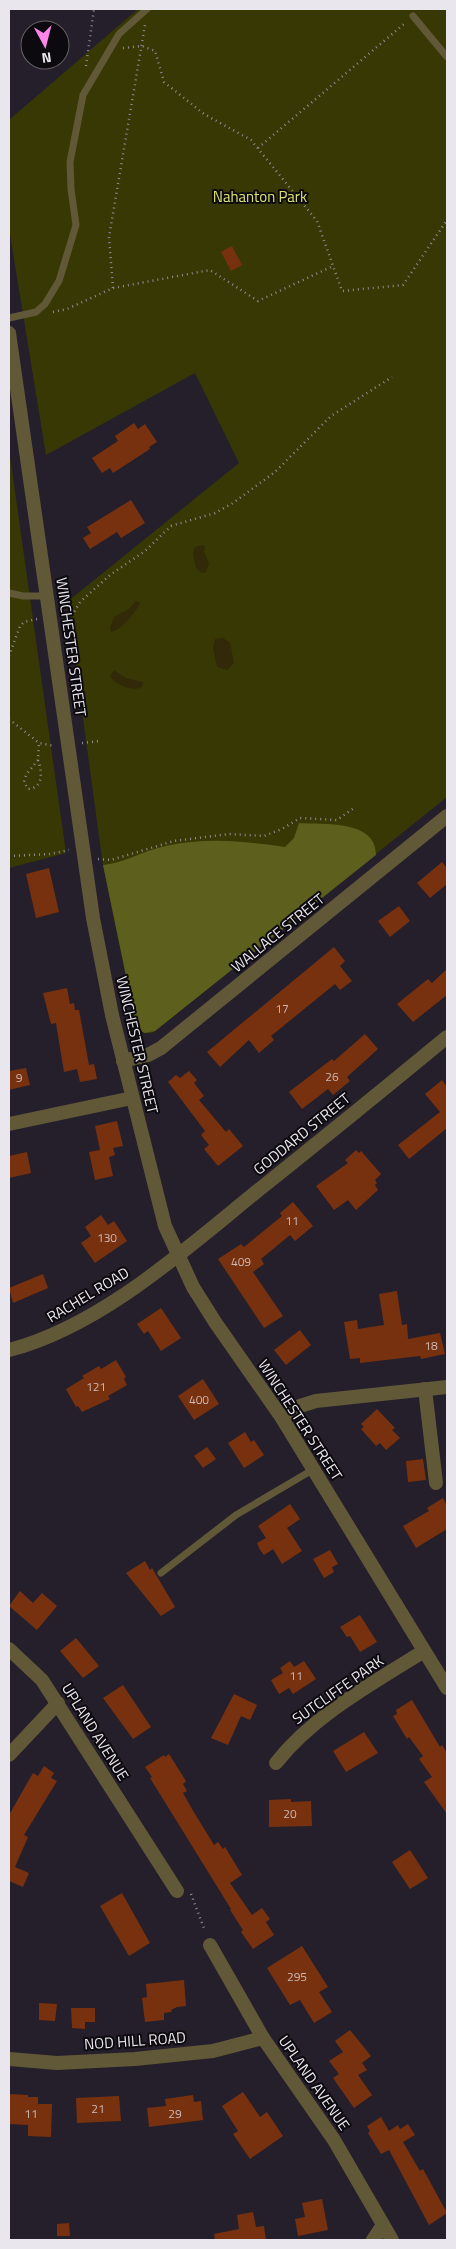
<svg xmlns="http://www.w3.org/2000/svg" width="456" height="2249" font-family="'Titillium Web',sans-serif">
  <style>
    .green { fill: #383805 }
    .forest { fill: #5d5f1c }
    .sand { fill: #312907 }
    .building { fill: #78310f }
    .lines { fill: none; stroke-linecap: round; stroke-linejoin: round }
    .path { stroke: #8e8b93; stroke-width: 2.5; stroke-dasharray: 1 4; stroke-linecap: butt }
    .service { stroke: #615838; stroke-width: 7 }
    .minor { stroke: #615838; stroke-width: 14 }
    .tertiary { stroke: #615838; stroke-width: 14 }
    .labels { text-anchor: middle; stroke-width: 4; stroke-linejoin: round; paint-order: stroke }
    .number-label { font-size: 12px; fill: #cdb9b6 }
    .park-label { font-size: 15px; fill: #dfe36f; stroke: #0c0a0f }
    .street-label { font-size: 15px; fill: #e9e6ed; stroke: #0c0a0f }
  </style>
  <rect width="100%" height="100%" fill="#241f2a"/>
  <g class="green">
    <path d="M 138,9 L 447,9 L 447,797 L 154,1032 C 146,1035 140,1033 136,1025 L 103,865 L 67,602 L 239,463 L 195,373 L 46,455 L 9,228 L 9,120 Z"/>
    <path d="M 9,449 L 66,853 L 9,868 Z"/>
  </g>
  <path class="forest" d="M 299,823 C 323,825 376,819 376,855 L 155,1031 L 145,1033 L 139,1030 L 136,1024 L 103,865 C 125,863 144,850 166,846 C 206,837 245,841 285,847 L 294,838 Z"/>
  <g class="sand">
    <path d="M 202,545 L 205,546 L 204,552 L 209,563 L 206,572 L 202,573 L 196,568 L 193,553 L 195,547 Z"/>
    <path d="M 136,601 L 140,603 C 137,611 120,631 111,632 L 110,628 L 114,617 L 129,609 Z"/>
    <path d="M 223,638 L 230,643 L 234,663 L 227,670 L 217,667 L 213,648 L 215,639 Z"/>
    <path d="M 114,670 L 126,678 L 143,682 L 142,687 C 134,692 115,685 110,676 Z"/>
  </g>
  <g class="building">
    <path d="M 232,246 L 242,265 L 231,271 L 221,252 Z"/>
    <path d="M 134,423 L 138,429 L 145,424 L 157,442 L 149,447 L 150,449 L 113,473 L 110,468 L 102,473 L 92,458 L 118,441 L 115,436 Z"/>
    <path d="M 131,500 L 145,523 L 121,538 L 117,532 L 90,549 L 83,538 L 91,533 L 87,527 Z"/>
    <path d="M 442,862 L 447,868 L 447,884 L 430,898 L 417,883 Z"/>
    <path d="M 49,868 L 59,912 L 36,918 L 26,874 Z"/>
    <path d="M 399,906 L 410,921 L 390,937 L 378,921 Z"/>
    <path d="M 334,947 L 345,961 L 340,966 L 352,981 L 340,990 L 335,984 L 271,1036 L 274,1040 L 259,1053 L 249,1040 L 220,1067 L 207,1052 Z"/>
    <path d="M 447,969 L 447,995 L 413,1022 L 397,1004 L 428,979 L 432,983 Z"/>
    <path d="M 67,988 L 70,1004 L 74,1003 L 75,1010 L 79,1010 L 89,1065 L 94,1064 L 97,1079 L 80,1082 L 77,1069 L 64,1072 L 56,1023 L 51,1024 L 43,993 Z"/>
    <path d="M 365,1034 L 378,1049 L 347,1077 L 350,1081 L 333,1095 L 328,1089 L 302,1109 L 289,1092 L 332,1059 L 334,1061 Z"/>
    <path d="M 26,1068 L 30,1085 L 9,1090 L 9,1071 Z"/>
    <path d="M 189,1071 L 197,1080 L 194,1083 L 204,1096 L 199,1100 L 226,1132 L 229,1129 L 243,1146 L 218,1166 L 204,1149 L 209,1145 L 201,1135 L 205,1131 L 168,1082 L 176,1075 L 180,1078 Z"/>
    <path d="M 442,1080 L 447,1087 L 447,1128 L 409,1159 L 398,1145 L 440,1112 L 425,1094 Z"/>
    <path d="M 117,1121 L 123,1146 L 113,1148 L 115,1155 L 109,1157 L 113,1176 L 95,1180 L 89,1152 L 100,1150 L 95,1126 Z"/>
    <path d="M 356,1150 L 359,1153 L 361,1151 L 381,1174 L 375,1180 L 377,1183 L 375,1185 L 378,1190 L 356,1210 L 348,1200 L 334,1210 L 316,1186 L 348,1163 L 345,1160 Z"/>
    <path d="M 27,1152 L 31,1173 L 9,1178 L 9,1156 Z"/>
    <path d="M 293,1202 L 313,1226 L 295,1241 L 290,1235 L 261,1259 L 264,1264 L 253,1272 L 283,1316 L 264,1328 L 218,1259 L 241,1244 L 244,1247 L 282,1216 L 280,1213 Z"/>
    <path d="M 101,1215 L 108,1225 L 114,1221 L 127,1241 L 95,1263 L 81,1243 L 91,1236 L 85,1227 Z"/>
    <path d="M 43,1274 L 48,1288 L 13,1303 L 9,1288 Z"/>
    <path d="M 397,1291 L 402,1325 L 407,1324 L 408,1339 L 440,1333 L 445,1354 L 421,1359 L 420,1356 L 360,1363 L 360,1358 L 350,1359 L 344,1322 L 357,1320 L 358,1329 L 384,1325 L 379,1294 Z"/>
    <path d="M 161,1308 L 181,1338 L 161,1351 L 148,1331 L 144,1334 L 137,1324 Z"/>
    <path d="M 300,1330 L 311,1345 L 286,1365 L 274,1350 Z"/>
    <path d="M 116,1360 L 126,1377 L 124,1379 L 127,1385 L 108,1396 L 110,1399 L 82,1412 L 78,1406 L 76,1407 L 66,1389 L 84,1378 L 82,1376 L 99,1366 L 101,1369 Z"/>
    <path d="M 203,1379 L 219,1404 L 194,1420 L 178,1396 Z"/>
    <path d="M 377,1409 L 395,1428 L 392,1430 L 400,1438 L 386,1450 L 380,1443 L 376,1446 L 361,1429 L 364,1427 L 361,1424 Z"/>
    <path d="M 245,1432 L 251,1442 L 254,1440 L 264,1455 L 244,1468 L 228,1443 Z"/>
    <path d="M 207,1447 L 216,1459 L 203,1468 L 194,1456 Z"/>
    <path d="M 423,1459 L 426,1480 L 408,1482 L 406,1461 Z"/>
    <path d="M 443,1498 L 447,1506 L 447,1529 L 416,1548 L 403,1526 L 429,1511 L 427,1508 Z"/>
    <path d="M 290,1504 L 300,1519 L 287,1528 L 302,1551 L 282,1564 L 273,1549 L 264,1555 L 260,1550 L 257,1543 L 266,1538 L 258,1526 Z"/>
    <path d="M 330,1550 L 338,1564 L 332,1567 L 334,1572 L 324,1578 L 313,1559 Z"/>
    <path d="M 145,1561 L 150,1570 L 152,1568 L 175,1607 L 161,1616 L 126,1573 Z"/>
    <path d="M 20,1591 L 33,1603 L 42,1593 L 57,1606 L 37,1630 L 9,1606 Z"/>
    <path d="M 360,1615 L 377,1642 L 360,1652 L 350,1636 L 347,1637 L 340,1627 Z"/>
    <path d="M 76,1638 L 99,1666 L 83,1678 L 60,1651 Z"/>
    <path d="M 290,1661 L 294,1667 L 304,1661 L 316,1679 L 293,1694 L 289,1688 L 279,1694 L 271,1680 L 283,1673 L 280,1668 Z"/>
    <path d="M 123,1685 L 151,1727 L 133,1739 L 103,1698 Z"/>
    <path d="M 234,1694 L 257,1705 L 250,1720 L 241,1716 L 228,1745 L 211,1738 Z"/>
    <path d="M 412,1700 L 440,1747 L 442,1745 L 447,1753 L 447,1814 L 424,1782 L 432,1777 L 419,1759 L 423,1756 L 409,1737 L 407,1739 L 393,1716 L 397,1714 L 396,1710 Z"/>
    <path d="M 364,1732 L 378,1753 L 346,1772 L 333,1751 Z"/>
    <path d="M 169,1754 L 186,1781 L 183,1784 L 187,1791 L 183,1793 L 192,1809 L 214,1845 L 218,1842 L 223,1849 L 225,1847 L 242,1875 L 230,1883 L 252,1915 L 262,1908 L 270,1919 L 266,1922 L 274,1935 L 253,1949 L 241,1932 L 243,1930 L 230,1910 L 231,1909 L 150,1778 L 152,1777 L 145,1767 L 164,1755 L 165,1757 Z"/>
    <path d="M 44,1766 L 54,1773 L 51,1778 L 57,1781 L 24,1835 L 28,1837 L 15,1867 L 29,1873 L 23,1887 L 9,1881 L 9,1815 L 33,1773 L 38,1776 Z"/>
    <path d="M 291,1799 L 291,1802 L 311,1801 L 312,1826 L 269,1827 L 269,1800 Z"/>
    <path d="M 410,1850 L 428,1878 L 410,1889 L 392,1862 Z"/>
    <path d="M 122,1893 L 150,1943 L 129,1956 L 100,1906 Z"/>
    <path d="M 302,1946 L 328,1987 L 319,1992 L 332,2012 L 314,2023 L 300,2000 L 290,2005 L 267,1968 Z"/>
    <path d="M 184,1980 L 186,2006 L 177,2007 L 171,2010 L 172,2012 L 164,2013 L 164,2020 L 145,2022 L 142,1998 L 147,1997 L 146,1984 Z"/>
    <path d="M 39,2003 L 57,2004 L 55,2021 L 39,2020 Z"/>
    <path d="M 71,2008 L 95,2008 L 95,2022 L 85,2022 L 85,2029 L 72,2028 Z"/>
    <path d="M 350,2030 L 371,2056 L 362,2063 L 367,2070 L 358,2075 L 372,2095 L 354,2108 L 333,2078 L 339,2074 L 329,2061 L 343,2052 L 335,2041 Z"/>
    <path d="M 243,2092 L 260,2117 L 267,2112 L 283,2136 L 250,2159 L 233,2134 L 238,2131 L 222,2106 Z"/>
    <path d="M 10,2094 L 28,2095 L 28,2097 L 38,2097 L 38,2104 L 52,2104 L 51,2137 L 28,2136 L 28,2125 L 9,2124 Z"/>
    <path d="M 193,2095 L 194,2102 L 201,2101 L 203,2120 L 149,2127 L 147,2108 L 166,2106 L 165,2099 Z"/>
    <path d="M 119,2096 L 121,2121 L 77,2123 L 76,2098 Z"/>
    <path d="M 381,2117 L 389,2131 L 398,2125 L 400,2129 L 408,2124 L 415,2135 L 403,2142 L 420,2171 L 423,2169 L 447,2213 L 429,2225 L 389,2150 L 381,2154 L 368,2133 L 370,2131 L 367,2126 Z"/>
    <path d="M 322,2199 L 328,2230 L 298,2236 L 295,2219 L 305,2217 L 302,2203 Z"/>
    <path d="M 253,2212 L 256,2227 L 264,2226 L 266,2240 L 215,2240 L 214,2234 L 239,2229 L 237,2215 Z"/>
    <path d="M 69,2223 L 70,2236 L 57,2236 L 57,2224 Z"/>
  </g>
  <g class="lines">
    <g class="path">
      <path d="M 123,48 L 142,46 L 155,51 L 164,82 L 204,114 L 251,140 L 317,221 L 342,291 L 403,285 L 447,220"/>
      <path d="M 86,66 L 94,9"/>
      <path d="M 258,148 L 404,24"/>
      <path d="M 113,288 L 109,237 L 145,25"/>
      <path d="M 53,312 L 67,309 L 113,288 L 210,270 L 258,301 L 333,266"/>
      <path d="M 65,615 L 74,612 L 80,602 L 110,575 L 145,551 L 171,526 L 215,513 L 233,503 L 275,472 L 331,416 L 392,377"/>
      <path d="M 9,656 L 20,626 L 24,622 L 37,619"/>
      <path d="M 9,719 L 39,743 L 54,746"/>
      <path d="M 82,743 L 100,741"/>
      <path d="M 38,760 C 42,771 44,788 28,789 L 24,782 L 26,775 L 38,760 L 39,743"/>
      <path d="M 9,856 L 50,854 L 69,850"/>
      <path d="M 98,859 L 111,860 L 174,841 L 229,834 L 264,836 L 282,829 L 300,818 L 337,820 L 354,808"/>
      <path d="M 191,1894 L 205,1931"/>
    </g>
    <g class="service">
      <path d="M 413,16 L 447,57"/>
      <path d="M 9,318 L 36,312 L 45,304 L 59,281 L 76,225 L 71,189 L 70,162 L 83,95 L 119,34 L 147,9"/>
      <path d="M 9,593 L 23,596 L 48,596"/>
      <path d="M 161,1573 L 236,1515 L 314,1469"/>
    </g>
    <g class="minor">
      <path d="M 123,1061 L 148,1055 L 161,1048 L 447,816"/>
      <path d="M 9,1124 L 132,1098"/>
      <path d="M 9,1350 C 99,1327 185,1250 256,1192 C 320,1141 384,1089 447,1037"/>
      <path d="M 425,1389 L 436,1483"/>
      <path d="M 282,1418 L 300,1406 L 316,1401 L 447,1387"/>
      <path d="M 9,1649 L 42,1680 L 177,1891"/>
      <path d="M 9,1755 L 58,1703"/>
      <path d="M 276,1763 C 314,1715 373,1683 424,1651"/>
      <path d="M 210,1945 L 263,2038 L 334,2140 L 392,2240"/>
      <path d="M 9,2059 L 57,2063 L 135,2059 L 213,2051 L 263,2038"/>
      <path d="M 373,2240 L 383,2225"/>
    </g>
    <path class="tertiary" d="M 9,333 L 93,918 L 112,1015 L 165,1226 L 193,1287 L 215,1322 L 282,1418 L 447,1688"/>
  </g>
  <g class="labels">
    <g class="number-label">
      <text x="282" y="1013">17</text>
      <text x="332" y="1081">26</text>
      <text x="19" y="1082">9</text>
      <text x="292" y="1225">11</text>
      <text x="107" y="1242">130</text>
      <text x="241" y="1266">409</text>
      <text x="431" y="1350">18</text>
      <text x="96" y="1391">121</text>
      <text x="199" y="1404">400</text>
      <text x="296" y="1680">11</text>
      <text x="290" y="1818">20</text>
      <text x="297" y="1981">295</text>
      <text x="98" y="2113">21</text>
      <text x="31" y="2118">11</text>
      <text x="175" y="2118">29</text>
    </g>
    <g class="park-label">
      <text x="260" y="202">Nahanton Park</text>
    </g>
    <g class="street-label">
      <text transform="translate(71 647) rotate(82)" y="5">WINCHESTER STREET</text>
      <text transform="translate(278 933) rotate(-39)" y="5">WALLACE STREET</text>
      <text transform="translate(137 1045) rotate(77)" y="5">WINCHESTER STREET</text>
      <text transform="translate(302 1134) rotate(-39)" y="5">GODDARD STREET</text>
      <text transform="translate(88 1295) rotate(-31)" y="5">RACHEL ROAD</text>
      <text transform="translate(300 1420) rotate(57)" y="5">WINCHESTER STREET</text>
      <text transform="translate(338 1690) rotate(-35)" y="5">SUTCLIFFE PARK</text>
      <text transform="translate(95 1732) rotate(58)" y="5">UPLAND AVENUE</text>
      <text transform="translate(135 2041) rotate(-4)" y="5">NOD HILL ROAD</text>
      <text transform="translate(314 2083) rotate(55)" y="5">UPLAND AVENUE</text>
    </g>
  </g>
  <rect width="456" height="2249" fill="none" stroke="#e9e6ed" stroke-width="20"/>
  <g transform="translate(45 45) rotate(173)"><circle r="24" fill="#0c0a0f" stroke="#646268"/>
  <path d="M0-4L9 19L0 12L-9 19Z" fill="#fa87e7"/>
  <text y="-8" font-size="14" font-weight="bold" text-anchor="middle" fill="#e9e6ed">N</text>
  </g>
</svg>
